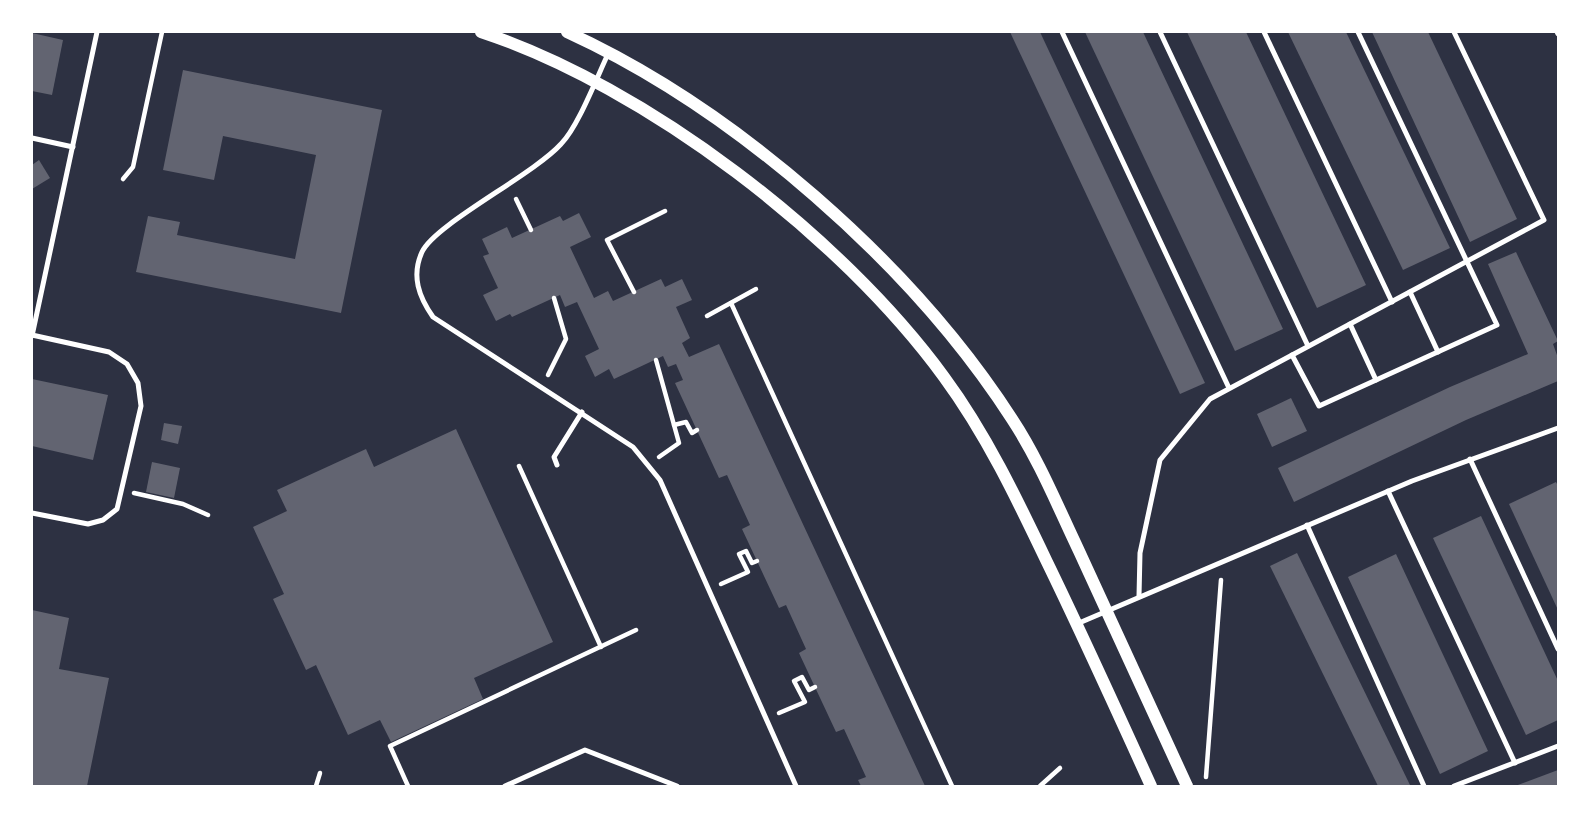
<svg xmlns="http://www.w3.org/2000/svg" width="1590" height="818" font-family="Commissioner,sans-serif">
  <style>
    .building { fill: #626471 }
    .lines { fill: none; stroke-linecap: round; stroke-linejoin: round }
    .path { stroke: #fff; stroke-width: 4.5 }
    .service { stroke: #fff; stroke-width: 5 }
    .tertiary { stroke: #fff; stroke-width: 12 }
  </style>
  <rect width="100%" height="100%" fill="#2d3142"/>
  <g class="building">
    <path d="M 1010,32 L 1040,32 L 1205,383 L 1180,394 Z"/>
    <path d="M 1085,32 L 1143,32 L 1283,329 L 1235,351 Z"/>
    <path d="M 1187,32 L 1246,32 L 1366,285 L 1317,308 Z"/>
    <path d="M 1288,32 L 1346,32 L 1450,248 L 1403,270 Z"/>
    <path d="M 1372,32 L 1428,32 L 1517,219 L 1470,242 Z"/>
    <path d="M 32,33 L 63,40 L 52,95 L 32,91 Z"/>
    <path d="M 183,70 L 382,110 L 341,313 L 136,272 L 148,216 L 180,222 L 177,235 L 295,259 L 316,155 L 223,136 L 214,180 L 163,170 Z"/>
    <path d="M 39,160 L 50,178 L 32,189 L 32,165 Z"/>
    <path d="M 579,213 L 591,237 L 570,247 L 594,298 L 608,291 L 613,301 L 661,279 L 665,287 L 682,279 L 692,300 L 676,307 L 690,338 L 682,343 L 689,357 L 719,344 L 925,786 L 861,786 L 858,780 L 866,777 L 844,729 L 836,732 L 799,653 L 806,649 L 786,605 L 779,608 L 742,529 L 750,525 L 727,475 L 719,478 L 675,383 L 683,380 L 676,364 L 668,367 L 663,356 L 614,379 L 609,369 L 595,377 L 585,356 L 599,349 L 577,302 L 565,307 L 560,295 L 512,317 L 510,314 L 496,321 L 483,295 L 498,288 L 483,256 L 489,254 L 482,239 L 507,227 L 512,238 L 560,216 L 563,221 Z"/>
    <path d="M 1516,252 L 1558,341 L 1553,344 L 1558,358 L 1558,381 L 1466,420 L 1294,502 L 1278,468 L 1450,387 L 1528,354 L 1488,264 Z"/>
    <path d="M 32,379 L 108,395 L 93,460 L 32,446 Z"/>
    <path d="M 1291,398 L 1307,431 L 1272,447 L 1257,414 Z"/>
    <path d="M 164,423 L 182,426 L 178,444 L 161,440 Z"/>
    <path d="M 456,429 L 553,642 L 474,678 L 483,699 L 391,742 L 380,720 L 348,735 L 316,665 L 306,670 L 273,599 L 284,594 L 253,527 L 287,511 L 277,490 L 366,449 L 374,467 Z"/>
    <path d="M 152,462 L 180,468 L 174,498 L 146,492 Z"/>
    <path d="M 1556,482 L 1558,486 L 1558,610 L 1509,504 Z"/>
    <path d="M 1481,516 L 1558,681 L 1558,720 L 1526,735 L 1433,538 Z"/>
    <path d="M 1297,553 L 1410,785 L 1407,786 L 1378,786 L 1270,566 Z"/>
    <path d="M 1396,554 L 1488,751 L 1440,774 L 1348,577 Z"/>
    <path d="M 32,610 L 69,618 L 59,669 L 109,678 L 87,786 L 32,786 Z"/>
    <path d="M 1558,770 L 1558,786 L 1515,786 Z"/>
  </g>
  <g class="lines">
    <g class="path">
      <path d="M 123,179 L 133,167 L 162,32"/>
      <path d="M 516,199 L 531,230"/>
      <path d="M 634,292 L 607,240 L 665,211"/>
      <path d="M 731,303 L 952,786"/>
      <path d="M 707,316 L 756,289"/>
      <path d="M 656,360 L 679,443 L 659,457"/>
      <path d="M 548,375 L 566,339 L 554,298"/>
      <path d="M 674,425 L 686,422 L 692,433 L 697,430"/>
      <path d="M 519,466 L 601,647"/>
      <path d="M 134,493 L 183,504 L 208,515"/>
      <path d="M 721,584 L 748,572 L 739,554 L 746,551 L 752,563 L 757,561"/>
      <path d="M 779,713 L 805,702 L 794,681 L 802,677 L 809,690 L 815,687"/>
      <path d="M 1206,777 L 1221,580"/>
      <path d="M 316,786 L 320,773"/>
      <path d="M 408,786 L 390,746 L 636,630"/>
      <path d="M 1040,786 L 1060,768"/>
    </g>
    <g class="service">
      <path d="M 1062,32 L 1229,388"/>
      <path d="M 1160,32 L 1308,346"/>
      <path d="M 1264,32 L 1392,302"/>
      <path d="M 1557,32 L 1558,34"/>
      <path d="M 608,54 C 597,77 578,127 561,144 C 533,175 435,224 422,252 C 411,276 419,297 433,317 L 633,447 L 660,480 L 796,786"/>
      <path d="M 32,138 L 73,147"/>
      <path d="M 1410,292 L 1438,352"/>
      <path d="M 1350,324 L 1376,380"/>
      <path d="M 32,336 L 97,32"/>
      <path d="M 1292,355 L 1319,406 L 1497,325 L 1358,32"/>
      <path d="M 1470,459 L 1558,649"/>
      <path d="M 557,465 L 554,457 L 582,412"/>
      <path d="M 1388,491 L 1515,763"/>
      <path d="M 32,513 L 88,524 L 103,520 L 117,509 L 141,406 L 138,383 L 127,364 L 109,352 L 32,335"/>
      <path d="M 1307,525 L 1424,786"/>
      <path d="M 1139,596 L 1140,553 L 1160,460 L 1210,399 L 1544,220 L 1454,32"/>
      <path d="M 1079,623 L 1412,481 L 1558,428"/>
      <path d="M 505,786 L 585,750 L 677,786"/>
      <path d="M 1454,786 L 1558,746"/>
    </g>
    <g class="tertiary">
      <path d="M 481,32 C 647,87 841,236 944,377 C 986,434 1017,499 1047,562 C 1083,636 1117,711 1151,786"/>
      <path d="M 567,32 C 735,109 912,264 1012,419 C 1039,460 1058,507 1079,551 C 1115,630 1151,708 1187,786"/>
    </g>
  </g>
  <rect width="1590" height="818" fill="none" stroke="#ffffff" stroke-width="66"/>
</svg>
